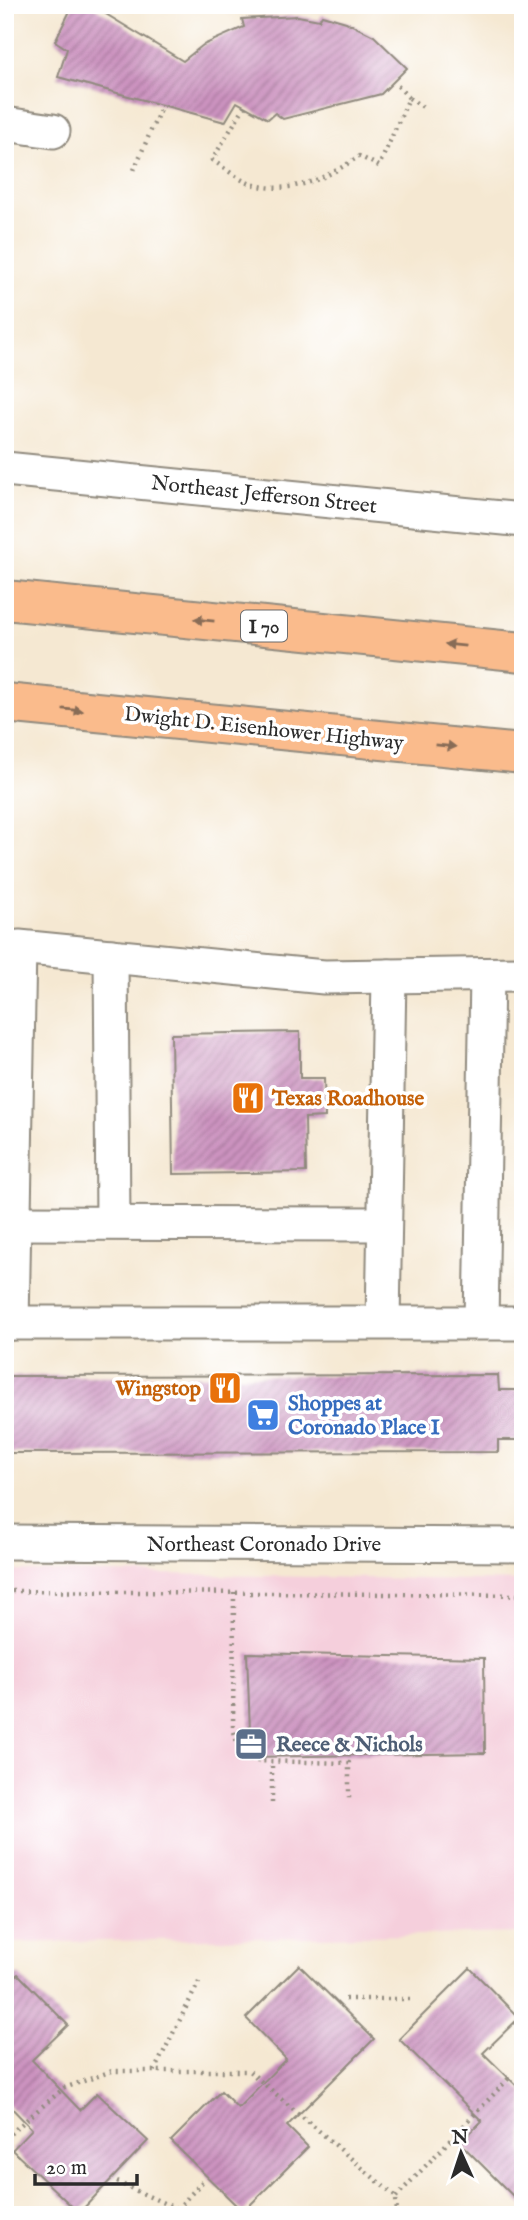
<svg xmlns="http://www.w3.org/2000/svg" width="528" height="2220" font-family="'IM FELL English',serif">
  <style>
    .built { fill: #f5cfdc }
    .building { fill: url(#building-hatch) }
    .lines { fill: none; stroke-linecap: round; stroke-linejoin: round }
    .minor-casing { stroke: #908a7e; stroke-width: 37 }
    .highway-casing { stroke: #908a7e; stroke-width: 42 }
    .path { stroke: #908a7e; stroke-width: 4.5; stroke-dasharray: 2 5; stroke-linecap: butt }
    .minor { stroke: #fff; stroke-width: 33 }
    .highway { stroke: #fabb8c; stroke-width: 38 }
    .oneway { fill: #886c57 }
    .labels { text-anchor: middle; stroke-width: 7; stroke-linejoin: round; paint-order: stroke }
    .shield { fill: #fff; stroke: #6b6b6b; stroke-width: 2 }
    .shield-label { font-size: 19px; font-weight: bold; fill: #2b2b2b }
    .street-label { font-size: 21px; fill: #2b2b2b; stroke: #fff }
    .food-label { font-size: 21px; font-weight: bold; fill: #c56008; stroke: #fff; text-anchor: start }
    .shop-label { font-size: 21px; font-weight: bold; fill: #366cbe; stroke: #fff; text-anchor: start }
    .service-label { font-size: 21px; font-weight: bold; fill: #4e5e75; stroke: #fff; text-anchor: start }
  </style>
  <defs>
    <pattern id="building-hatch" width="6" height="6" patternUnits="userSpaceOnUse" patternTransform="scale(1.75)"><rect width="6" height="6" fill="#cc93c0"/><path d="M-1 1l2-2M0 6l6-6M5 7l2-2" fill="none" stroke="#a6789c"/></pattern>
  </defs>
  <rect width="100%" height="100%" fill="#fff"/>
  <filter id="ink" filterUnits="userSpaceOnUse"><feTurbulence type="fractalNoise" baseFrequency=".0143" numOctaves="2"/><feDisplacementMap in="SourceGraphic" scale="14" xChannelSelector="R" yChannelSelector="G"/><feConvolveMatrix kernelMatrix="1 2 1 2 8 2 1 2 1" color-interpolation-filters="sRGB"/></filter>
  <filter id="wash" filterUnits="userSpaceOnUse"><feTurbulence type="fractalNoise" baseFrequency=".00686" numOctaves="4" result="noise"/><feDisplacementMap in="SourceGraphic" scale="28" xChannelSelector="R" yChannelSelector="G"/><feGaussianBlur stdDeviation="1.57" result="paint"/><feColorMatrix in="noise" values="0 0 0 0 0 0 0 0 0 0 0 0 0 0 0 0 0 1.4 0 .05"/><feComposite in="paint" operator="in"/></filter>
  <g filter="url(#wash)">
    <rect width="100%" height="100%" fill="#f5e8d2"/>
    <path class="built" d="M 5,1571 L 523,1581 L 523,1933 L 5,1943 Z"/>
    <g id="blocks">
      <g class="building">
        <path d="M 73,5 L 91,5 L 183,61 L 203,45 L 244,27 L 242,19 L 298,16 L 319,20 L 322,15 L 346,22 L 374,36 L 407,68 L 381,94 L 283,119 L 275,113 L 268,119 L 237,102 L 225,122 L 58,77 L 67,49 L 55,41 Z"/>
        <path d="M 300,1032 L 300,1078 L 324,1078 L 325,1117 L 305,1118 L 306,1172 L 173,1174 L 171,1034 Z"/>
        <path d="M 498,1375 L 499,1390 L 520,1390 L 520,1440 L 498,1440 L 498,1452 L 5,1453 L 5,1376 Z"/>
        <path d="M 247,1653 L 484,1658 L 485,1753 L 251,1757 Z"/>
        <path d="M 299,1965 L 374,2039 L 287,2126 L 308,2147 L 243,2212 L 171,2141 L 221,2091 L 238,2108 L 286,2059 L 246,2018 Z"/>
        <path d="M 470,1968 L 519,2018 L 483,2053 L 523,2092 L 523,2206 L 460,2143 L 482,2121 L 399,2039 Z"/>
        <path d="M 18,1974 L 68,2025 L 32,2060 L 80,2110 L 97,2093 L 148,2141 L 79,2213 L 12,2150 L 32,2129 L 5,2101 L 5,1987 Z"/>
      </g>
    </g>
  </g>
  <g filter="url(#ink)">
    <use href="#blocks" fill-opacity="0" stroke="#908a7e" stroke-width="2"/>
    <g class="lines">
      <defs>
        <g id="minor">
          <path d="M 5,124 L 53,131"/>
          <path d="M 5,469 L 523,520"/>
          <path d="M 111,956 L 113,1221"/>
          <path d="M 14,1223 L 384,1224"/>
          <path d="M 383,1322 L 389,976"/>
          <path d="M 481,1322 L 487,975"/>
          <path d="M 5,1323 L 523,1323"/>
          <path d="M 12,1323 L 19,947 L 324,977 L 523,974"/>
          <path d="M 5,1542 L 523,1545"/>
        </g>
        <g id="highway">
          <path d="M 5,600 L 523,652"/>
          <path d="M 5,703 L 523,754"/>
        </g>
      </defs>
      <use href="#minor" class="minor-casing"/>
      <use href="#highway" class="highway-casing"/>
      <g class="path">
        <path d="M 409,98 L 423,107"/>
        <path d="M 245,106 L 212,160 C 225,168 241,182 255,185 C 291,195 330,177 359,156 L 379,166 L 409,98 L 396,84"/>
        <path d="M 134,170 L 162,105"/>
        <path d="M 5,1591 L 523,1595"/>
        <path d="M 234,1592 L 233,1728 L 241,1757 L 256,1761 L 349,1763 L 349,1803"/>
        <path d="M 272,1803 L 272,1762"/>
        <path d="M 345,1999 L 415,1999"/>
        <path d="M 154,2071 L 199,1982"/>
        <path d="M 5,2138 L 64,2088 L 112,2071 L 249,2071 L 396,2197 L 397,2215"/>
        <path d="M 117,2182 L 177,2209 L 177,2215"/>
        <path d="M 396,2197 L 511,2076"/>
        <path d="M 177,2209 L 203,2181"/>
      </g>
      <use href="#minor" class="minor"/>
      <use href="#highway" class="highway"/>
    </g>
    <defs><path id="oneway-solid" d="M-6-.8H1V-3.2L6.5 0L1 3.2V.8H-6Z" transform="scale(1.75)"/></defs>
    <g class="oneway">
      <use href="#oneway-solid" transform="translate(204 620) rotate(-174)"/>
      <use href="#oneway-solid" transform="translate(455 645) rotate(-174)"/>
      <use href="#oneway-solid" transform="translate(73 710) rotate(6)"/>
      <use href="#oneway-solid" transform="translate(446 746) rotate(6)"/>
    </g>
  </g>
  <defs>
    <symbol id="restaurant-square" viewBox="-11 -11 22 22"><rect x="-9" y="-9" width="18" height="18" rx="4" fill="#e8710a" stroke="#fff"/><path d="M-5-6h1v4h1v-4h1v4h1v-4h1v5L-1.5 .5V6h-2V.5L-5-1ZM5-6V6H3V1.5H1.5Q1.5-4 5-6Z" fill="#fff"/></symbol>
    <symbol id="supermarket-square" viewBox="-11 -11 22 22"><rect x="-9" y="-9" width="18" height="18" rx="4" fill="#3f7fe0" stroke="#fff"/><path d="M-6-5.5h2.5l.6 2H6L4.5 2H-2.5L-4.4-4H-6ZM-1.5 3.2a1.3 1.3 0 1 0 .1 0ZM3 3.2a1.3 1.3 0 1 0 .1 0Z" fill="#fff"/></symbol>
    <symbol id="office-square" viewBox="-11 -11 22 22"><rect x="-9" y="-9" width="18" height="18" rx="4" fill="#5c6f8a" stroke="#fff"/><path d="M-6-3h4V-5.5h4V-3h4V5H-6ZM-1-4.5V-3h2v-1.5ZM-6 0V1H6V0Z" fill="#fff"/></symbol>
  </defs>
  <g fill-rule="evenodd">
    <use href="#restaurant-square" x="229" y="1079" width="38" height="38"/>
    <use href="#restaurant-square" x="206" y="1369" width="38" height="38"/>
    <use href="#supermarket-square" x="244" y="1396" width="38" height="38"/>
    <use href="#office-square" x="232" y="1725" width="38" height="38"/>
  </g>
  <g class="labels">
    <rect class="shield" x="241" y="610.5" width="46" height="31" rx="5"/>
    <g class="shield-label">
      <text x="264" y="633">I 70</text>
    </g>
    <g class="street-label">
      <text transform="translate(264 494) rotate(6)" y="7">Northeast Jefferson Street</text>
      <text transform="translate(264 728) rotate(6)" y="7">Dwight D. Eisenhower Highway</text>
      <text x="264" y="1551">Northeast Coronado Drive</text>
    </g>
    <g class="food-label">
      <text x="272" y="1105">Texas Roadhouse</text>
      <text x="201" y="1395" text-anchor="end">Wingstop</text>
    </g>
    <g class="shop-label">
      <text x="288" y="1410">Shoppes at<tspan x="288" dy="24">Coronado Place I</tspan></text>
    </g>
    <g class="service-label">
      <text x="276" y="1751">Reece &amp; Nichols</text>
    </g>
  </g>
  <rect width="528" height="2220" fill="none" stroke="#fff" stroke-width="28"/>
  <g transform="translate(461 2153) rotate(357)" stroke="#ffffff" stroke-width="5" paint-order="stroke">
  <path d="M0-5L12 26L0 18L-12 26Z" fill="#2b2b2b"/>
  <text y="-10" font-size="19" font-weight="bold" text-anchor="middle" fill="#2b2b2b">N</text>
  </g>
  <path d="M35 2174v10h102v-10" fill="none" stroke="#2b2b2b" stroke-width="3.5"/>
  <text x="46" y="2174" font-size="21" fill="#2b2b2b" stroke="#ffffff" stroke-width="5" paint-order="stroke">20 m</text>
</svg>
